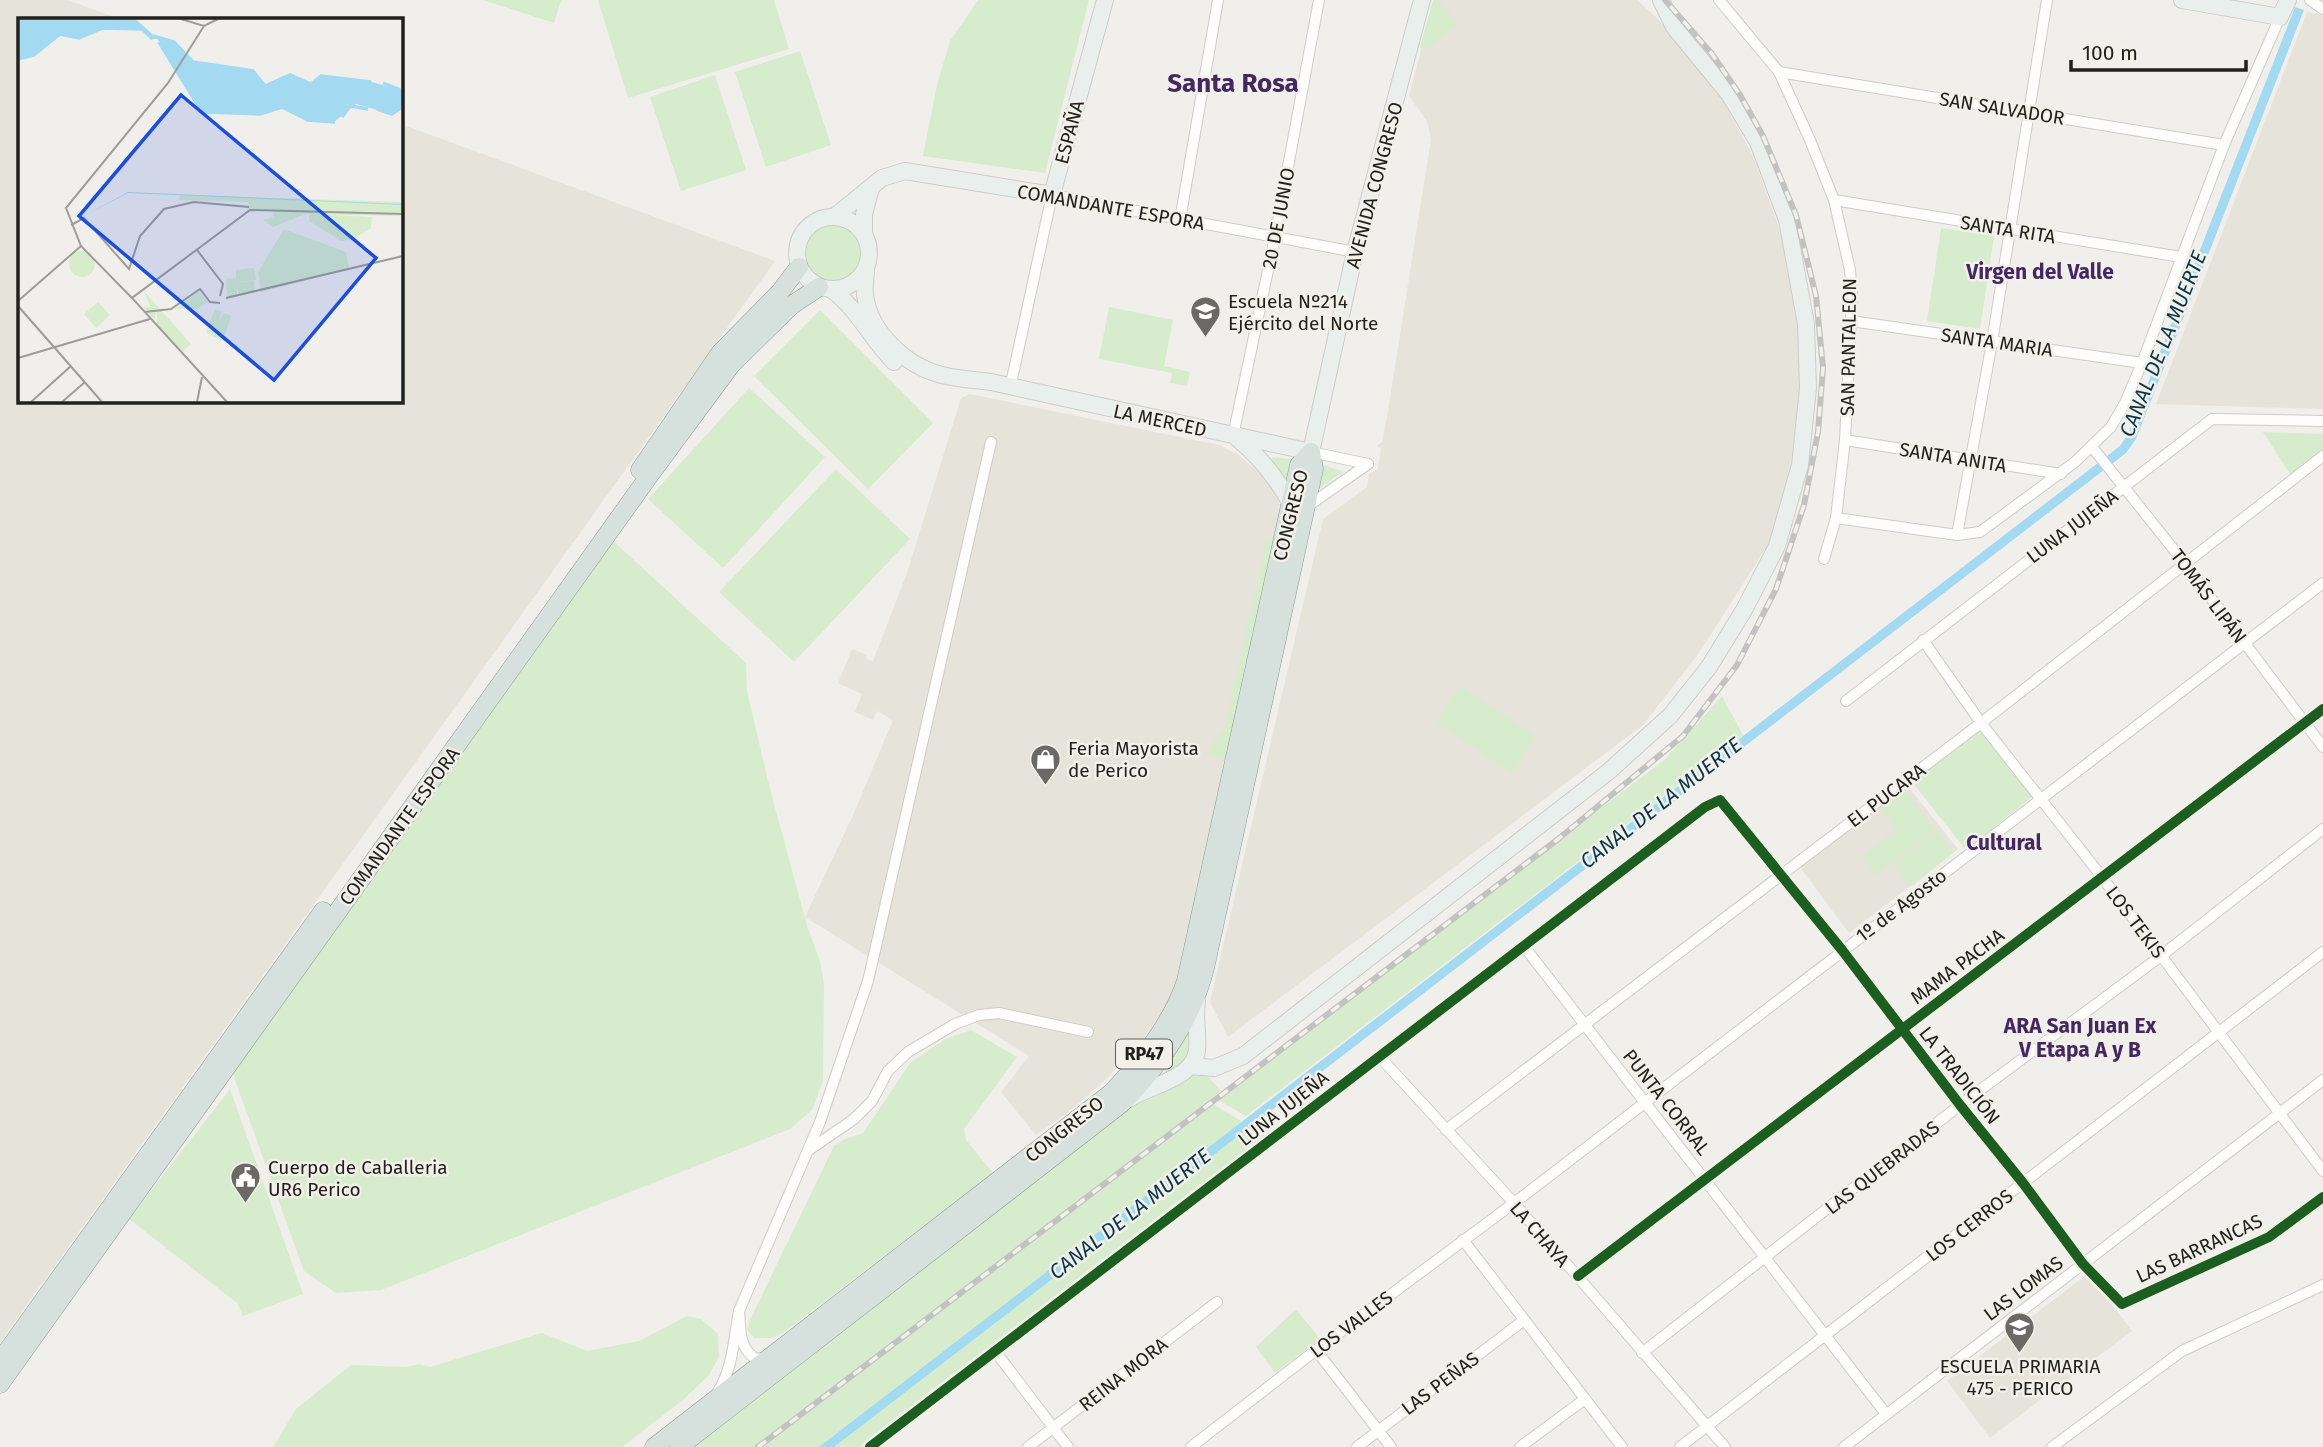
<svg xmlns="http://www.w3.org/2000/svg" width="2323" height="1447" font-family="'Fira Sans',sans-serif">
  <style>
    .built { fill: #e6e3da }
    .green { fill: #d6eccd }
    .water { fill: #a4d9f2 }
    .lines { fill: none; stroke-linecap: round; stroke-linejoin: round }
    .street-casing { stroke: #cdccc9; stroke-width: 12 }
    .secondary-casing { stroke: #cdccc9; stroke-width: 18 }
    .primary-casing { stroke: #8a9c95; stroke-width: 19 }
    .street { stroke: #fdfdfc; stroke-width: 10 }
    .secondary { stroke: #e9efed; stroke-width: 16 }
    .primary { stroke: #d6e1dd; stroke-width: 18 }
    .rail-casing { stroke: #c2c2c2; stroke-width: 6 }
    .rail { stroke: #f3f0ea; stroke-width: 3.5; stroke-dasharray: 10; stroke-linecap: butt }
    .cycleway-casing { stroke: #f3f0ea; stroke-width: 15 }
    .cycleway { stroke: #1b5e20; stroke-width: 10 }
    .labels { text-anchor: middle; stroke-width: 5; stroke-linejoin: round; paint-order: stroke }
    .shield { fill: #f3f0ea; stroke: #605f5b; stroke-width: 2 }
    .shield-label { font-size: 18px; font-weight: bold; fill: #21211e }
    .street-label { font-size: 19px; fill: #21211e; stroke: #f3f0ea }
    .poi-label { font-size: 19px; fill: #21211e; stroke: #f3f0ea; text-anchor: start }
    .neighbourhood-label { font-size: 21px; font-weight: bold; fill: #432862; stroke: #f3f0ea }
    .water-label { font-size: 21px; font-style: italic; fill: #09374a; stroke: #f3f0ea }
    .district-label { font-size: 26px; font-weight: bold; fill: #432862; stroke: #f3f0ea }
    .inset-river { fill: none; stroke: #a4d9f2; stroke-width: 3.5 }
    .inset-road { fill: none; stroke: #9e9d9a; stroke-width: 2 }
    .view { fill: #1d4ed8; fill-opacity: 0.15; stroke: #1d4ed8; stroke-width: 3.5 }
    .inset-edge { fill: none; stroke: #21211e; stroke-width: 3.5 }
  </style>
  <rect width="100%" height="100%" fill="#f1efec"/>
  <g class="built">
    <path d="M 0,0 L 67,0 L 120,19 L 19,19 L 19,401 L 401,401 L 401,124 L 775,261 L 0,1342 Z"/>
    <path d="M 1434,0 L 1637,0 L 1655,16 L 1709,79 L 1726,106 L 1753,156 L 1778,225 L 1787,258 L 1797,317 L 1800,377 L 1798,411 L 1788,480 L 1769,543 L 1699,653 L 1643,725 L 1228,1037 L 1210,1002 L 1323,519 L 1367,487 L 1369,474 L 1378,469 L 1381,449 L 1377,446 L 1382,442 L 1387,417 L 1431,139 L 1427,121 L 1409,96 Z"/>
    <path d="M 2307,12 L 2323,15 L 2323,409 L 2156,404 Z"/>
    <path d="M 970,394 L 1219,445 L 1239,455 L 1267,480 L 1276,494 L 1281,510 L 1176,986 L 1166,1008 L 1137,1047 L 1103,1082 L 1070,1111 L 1036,1135 L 1001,1092 L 1029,1056 L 805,917 L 854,813 L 893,720 L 877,711 L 873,720 L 855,712 L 862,694 L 838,683 L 852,649 L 867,655 L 866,659 L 873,661 L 907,573 L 961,398 Z"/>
    <path d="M 1905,783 L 1958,849 L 1849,933 L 1799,866 Z"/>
    <path d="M 2089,1273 L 2132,1331 L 1990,1438 L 1947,1381 Z"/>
  </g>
  <g class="green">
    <path d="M 483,0 L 561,0 L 554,23 Z"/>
    <path d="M 598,0 L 774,0 L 789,49 L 628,98 Z"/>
    <path d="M 978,0 L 1089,0 L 1045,173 L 923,156 L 937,85 L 950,41 Z"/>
    <path d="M 1433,0 L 1438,0 L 1457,23 L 1456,26 L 1425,50 L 1420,47 Z"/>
    <path d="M 800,51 L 831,145 L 766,167 L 735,72 Z"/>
    <path d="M 715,75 L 746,170 L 681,191 L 650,97 Z"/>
    <circle cx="834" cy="253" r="30"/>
    <path d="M 1941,228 L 1994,236 L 1980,329 L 1927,321 Z"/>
    <path d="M 1109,307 L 1173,320 L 1164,366 L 1190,372 L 1187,386 L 1170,383 L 1172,373 L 1099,359 Z"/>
    <path d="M 820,310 L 933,423 L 868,489 L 754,376 Z"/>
    <path d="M 749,388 L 825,457 L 723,568 L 648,499 Z"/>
    <path d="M 2263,432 L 2323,434 L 2323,451 L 2290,474 Z"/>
    <path d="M 1272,457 L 1292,459 L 1295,462 L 1289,486 L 1271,460 Z"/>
    <path d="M 1324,465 L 1343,472 L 1316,491 L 1320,467 Z"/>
    <path d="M 836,469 L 910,539 L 794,662 L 719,592 Z"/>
    <path d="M 611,539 L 746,663 L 747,691 L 770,789 L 808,929 L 820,961 L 824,985 L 823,1081 L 812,1110 L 790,1129 L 381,1290 L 336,1293 L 304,1271 L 232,1072 Z"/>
    <path d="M 1267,539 L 1274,541 L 1230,759 L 1209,755 L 1212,743 L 1224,730 Z"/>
    <path d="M 1460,686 L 1536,736 L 1512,773 L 1436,723 Z"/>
    <path d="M 1722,696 L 1743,735 L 1246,1116 L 1218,1100 L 1664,760 Z"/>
    <path d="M 1976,725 L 2033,796 L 1966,850 L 1909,778 Z"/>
    <path d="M 1902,787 L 1935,829 L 1876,875 L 1862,857 L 1894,832 L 1892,829 L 1895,826 L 1879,805 Z"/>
    <path d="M 1936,830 L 1954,852 L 1912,886 L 1894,864 Z"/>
    <path d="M 971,1030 L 1017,1057 L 964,1129 L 966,1140 L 993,1173 L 783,1333 L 772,1338 L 754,1338 L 748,1331 L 749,1322 L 834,1146 L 845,1139 L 863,1133 L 910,1063 L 944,1040 Z"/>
    <path d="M 1188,1031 C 1196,1051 1185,1071 1163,1073 Z"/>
    <path d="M 1197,1064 L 1221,1091 L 1208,1101 L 1266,1136 L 860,1447 L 684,1447 L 1124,1104 Z"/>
    <path d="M 230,1089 L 303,1294 L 243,1316 L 237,1303 L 129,1219 Z"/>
    <path d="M 1296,1309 L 1320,1339 L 1275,1373 L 1256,1347 Z"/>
    <path d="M 687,1316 L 701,1319 L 718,1334 L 719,1357 L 709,1375 L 683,1400 L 622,1447 L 273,1447 L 296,1409 L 351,1365 L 407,1367 L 419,1364 L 430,1367 L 542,1333 L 587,1351 L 639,1341 Z"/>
  </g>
  <path class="water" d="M 2295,7 L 2304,10 L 2136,439 L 2126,453 L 834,1447 L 819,1447 L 2120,446 L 2128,434 Z"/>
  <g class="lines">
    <defs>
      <g id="street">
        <path d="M 1719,0 L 1779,72 L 1810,140 L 1834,200 L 1850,270 L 1852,295 L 1845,440 L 1836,518 L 1824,559"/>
        <path d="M 2310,0 L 2323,9"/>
        <path d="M 1779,72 L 2224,145"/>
        <path d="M 1834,200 L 2181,257"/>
        <path d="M 1180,220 L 1218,0"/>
        <path d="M 1851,321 L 2142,363"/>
        <path d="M 1010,388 L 1052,195 L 1355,252"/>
        <path d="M 1233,436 L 1275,237 L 1319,0"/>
        <path d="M 1845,440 L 2061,474"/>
        <path d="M 2092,447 L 2186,565 L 2323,747"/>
        <path d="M 1311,452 L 1368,464"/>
        <path d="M 1305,508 L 1368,464"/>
        <path d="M 1836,518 L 1957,535 L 1980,532 L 2075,462 L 2111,427 L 2125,403 L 2142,363 L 2224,145 L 2280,17"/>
        <path d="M 1957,535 L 1992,342 L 2047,0"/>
        <path d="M 1923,640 L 1981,723 L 2102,877 L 2323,1171"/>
        <path d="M 1846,701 L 2212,419 L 2323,421"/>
        <path d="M 1523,945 L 1886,1414"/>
        <path d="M 1379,1056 L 1514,1203 L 1725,1447"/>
        <path d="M 1446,1130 L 1981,723 L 2323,456"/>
        <path d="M 809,1150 L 854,1119 L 872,1101 L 888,1071 L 908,1052 L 955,1024 L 979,1015 L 999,1013 L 1088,1032"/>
        <path d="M 1463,1240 L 1622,1447"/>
        <path d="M 1578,1276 L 2323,709"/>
        <path d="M 739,1311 L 820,1122 L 868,981 L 991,442"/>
        <path d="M 1316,1350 L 1391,1447"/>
        <path d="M 995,1351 L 1068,1447"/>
        <path d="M 1642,1353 L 1960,1105 L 2161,956 L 2323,829"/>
        <path d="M 717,1393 C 733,1370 734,1337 739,1311 C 741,1330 738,1347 756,1359 L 768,1357"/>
        <path d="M 870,1447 L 1705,807 L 1720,800 L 1842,950 L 1960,1105 L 2023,1183 L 2083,1264 L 2122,1304 L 2269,1237 L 2323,1197"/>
        <path d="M 1028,1447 L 1217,1302"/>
        <path d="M 1191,1447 L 1316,1350 L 1514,1203 L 2323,583"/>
        <path d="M 1357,1447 L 1524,1320"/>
        <path d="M 1520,1447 L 1585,1399"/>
        <path d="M 1680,1447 L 2323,952"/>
        <path d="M 1844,1447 L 2323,1080"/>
        <path d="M 2052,1447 L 2182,1351 L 2323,1285"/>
      </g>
      <g id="secondary">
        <path d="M 2182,0 L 2280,17 L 2288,0"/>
        <circle cx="833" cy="253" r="36"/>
        <path d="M 834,217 L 882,178 L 905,171 L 1052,195 L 1105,0"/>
        <path d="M 864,233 L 864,214 L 871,188"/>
        <path d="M 866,268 C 866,277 864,286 865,295 C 870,333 906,366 942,375 C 958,379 975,380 991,382 L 1311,452 L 1355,252 L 1422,0"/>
        <path d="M 832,290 C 858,309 871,339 894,362"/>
        <path d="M 1238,439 C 1261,458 1277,478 1291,504"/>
        <path d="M 1190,1066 L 1214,1068 L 1243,1056 L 1608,772 L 1670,716 L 1709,667 L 1744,610 L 1777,546 L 1800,465 L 1808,388 L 1806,324 L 1787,220 L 1758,142 L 1729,94 L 1674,27 L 1661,0"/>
        <path d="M 1129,1099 C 1150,1085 1194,1079 1197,1050 C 1199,1033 1194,1018 1197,1001"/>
      </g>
      <g id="primary">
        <path d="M 640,470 L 720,353 L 780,292 L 799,267"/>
        <path d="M 0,1361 L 323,911"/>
        <path d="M 0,1384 L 649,476 L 731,365 L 792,305 L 819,287"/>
        <path d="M 654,1447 L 1111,1093 C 1142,1061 1172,1023 1186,981 L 1299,465 L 1311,452"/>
        <path d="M 679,1447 L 1121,1104 C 1158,1067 1192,1020 1205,968 L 1314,469 L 1311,452"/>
      </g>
    </defs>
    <use href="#street" class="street-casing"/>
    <use href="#secondary" class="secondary-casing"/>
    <use href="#primary" class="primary-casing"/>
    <use href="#street" class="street"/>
    <use href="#secondary" class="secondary"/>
    <use href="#primary" class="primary"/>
    <defs>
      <path id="rail" d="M 758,1447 L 1557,840 L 1683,736 L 1737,665 L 1776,589 L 1804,505 L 1818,432 L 1823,368 L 1816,296 L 1796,215 L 1763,136 L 1740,95 L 1712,54 L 1665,0"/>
    </defs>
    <use href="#rail" class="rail-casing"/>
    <use href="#rail" class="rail"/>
    <defs>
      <g id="cycleway">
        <path d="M 1578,1276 L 2323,709"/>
        <path d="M 870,1447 L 1705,807 L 1720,800 L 1842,950 L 1960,1105 L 2023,1183 L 2083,1264 L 2122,1304 L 2269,1237 L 2323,1197"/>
      </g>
    </defs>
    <use href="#cycleway" class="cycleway-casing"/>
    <use href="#cycleway" class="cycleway"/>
  </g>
  <defs>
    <symbol id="school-pin" viewBox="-11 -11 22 30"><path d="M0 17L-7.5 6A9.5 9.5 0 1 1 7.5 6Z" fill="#6a6966" stroke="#f3f0ea"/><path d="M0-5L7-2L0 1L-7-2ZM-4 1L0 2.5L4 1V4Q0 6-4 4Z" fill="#fff"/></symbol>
    <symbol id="shop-pin" viewBox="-11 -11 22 30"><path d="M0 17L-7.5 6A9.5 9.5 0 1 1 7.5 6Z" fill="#6a6966" stroke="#f3f0ea"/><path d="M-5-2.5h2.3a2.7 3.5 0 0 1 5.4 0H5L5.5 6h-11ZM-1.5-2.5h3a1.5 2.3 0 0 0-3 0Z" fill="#fff"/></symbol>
    <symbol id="civic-pin" viewBox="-11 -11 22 30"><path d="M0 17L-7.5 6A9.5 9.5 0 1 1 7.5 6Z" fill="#6a6966" stroke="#f3f0ea"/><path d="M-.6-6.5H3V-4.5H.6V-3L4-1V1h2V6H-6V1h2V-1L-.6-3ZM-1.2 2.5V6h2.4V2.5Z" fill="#fff"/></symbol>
  </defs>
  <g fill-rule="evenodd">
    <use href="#school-pin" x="1188" y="294" width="35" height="47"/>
    <use href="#shop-pin" x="1028" y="742" width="35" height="47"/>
    <use href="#civic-pin" x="228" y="1160" width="35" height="47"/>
    <use href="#school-pin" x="2002" y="1310" width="35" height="47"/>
  </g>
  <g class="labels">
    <rect class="shield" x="1116" y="1039.5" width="56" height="29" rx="5"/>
    <g class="shield-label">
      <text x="1144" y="1060">RP47</text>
    </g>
    <g class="street-label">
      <text transform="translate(2002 108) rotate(9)" y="7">SAN SALVADOR</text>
      <text transform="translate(1069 132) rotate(-75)" y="7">ESPAÑA</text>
      <text transform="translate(1374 185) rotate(-75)" y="7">AVENIDA CONGRESO</text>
      <text transform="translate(1111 207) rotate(10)" y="7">COMANDANTE ESPORA</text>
      <text transform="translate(1278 218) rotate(-79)" y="7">20 DE JUNIO</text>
      <text transform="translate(2008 229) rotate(9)" y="7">SANTA RITA</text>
      <text transform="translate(1997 342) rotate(8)" y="7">SANTA MARIA</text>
      <text transform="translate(1848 347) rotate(-89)" y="7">SAN PANTALEON</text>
      <text transform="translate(1160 420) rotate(12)" y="7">LA MERCED</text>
      <text transform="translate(1953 457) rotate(9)" y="7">SANTA ANITA</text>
      <text transform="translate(1290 515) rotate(-76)" y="7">CONGRESO</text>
      <text transform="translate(2072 526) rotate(-37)" y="7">LUNA JUJEÑA</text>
      <text transform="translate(2209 596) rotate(53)" y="7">TOMÁS LIPÁN</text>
      <text transform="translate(1886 795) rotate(-37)" y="7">EL PUCARA</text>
      <text transform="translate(399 826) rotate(-54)" y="7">COMANDANTE ESPORA</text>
      <text transform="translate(1901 905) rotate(-37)" y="7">1º de Agosto</text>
      <text transform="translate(2136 922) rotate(53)" y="7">LOS TEKIS</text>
      <text transform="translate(1957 966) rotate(-37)" y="7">MAMA PACHA</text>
      <text transform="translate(1960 1075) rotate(52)" y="7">LA TRADICIÓN</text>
      <text transform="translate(1667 1102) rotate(52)" y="7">PUNTA CORRAL</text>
      <text transform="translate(1283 1108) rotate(-38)" y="7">LUNA JUJEÑA</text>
      <text transform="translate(1064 1129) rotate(-38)" y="7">CONGRESO</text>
      <text transform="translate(1882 1167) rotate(-38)" y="7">LAS QUEBRADAS</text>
      <text transform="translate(1969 1225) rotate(-38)" y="7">LOS CERROS</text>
      <text transform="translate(1540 1234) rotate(49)" y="7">LA CHAYA</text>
      <text transform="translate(2199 1248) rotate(-25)" y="7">LAS BARRANCAS</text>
      <text transform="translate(2023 1288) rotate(-37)" y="7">LAS LOMAS</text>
      <text transform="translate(1351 1324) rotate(-37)" y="7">LOS VALLES</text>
      <text transform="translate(1123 1374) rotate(-38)" y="7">REINA MORA</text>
      <text transform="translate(1440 1383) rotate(-37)" y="7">LAS PEÑAS</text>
    </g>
    <g class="poi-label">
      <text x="1228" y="308">Escuela Nº214<tspan x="1228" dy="22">Ejército del Norte</tspan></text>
      <text x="1068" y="755">Feria Mayorista<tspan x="1068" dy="22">de Perico</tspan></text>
      <text x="268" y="1174">Cuerpo de Caballeria<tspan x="268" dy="22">UR6 Perico</tspan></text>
      <text x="2020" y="1373" text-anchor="middle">ESCUELA PRIMARIA<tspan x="2020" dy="22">475 - PERICO</tspan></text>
    </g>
    <g class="neighbourhood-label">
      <text x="2040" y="279">Virgen del Valle</text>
      <text x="2004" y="850">Cultural</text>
      <text x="2080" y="1033">ARA San Juan Ex<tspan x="2080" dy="24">V Etapa A y B</tspan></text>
    </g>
    <g class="water-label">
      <text transform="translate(2163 344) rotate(-68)" y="7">CANAL DE LA MUERTE</text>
      <text transform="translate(1661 803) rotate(-38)" y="7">CANAL DE LA MUERTE</text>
      <text transform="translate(1130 1214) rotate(-38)" y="7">CANAL DE LA MUERTE</text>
    </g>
    <g class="district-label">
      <text x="1233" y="92">Santa Rosa</text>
    </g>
  </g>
  <g transform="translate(18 18)">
    <rect width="385" height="385" fill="#f1efec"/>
    <path d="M 162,177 L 385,184 L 385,198 L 287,196 L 255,209 L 245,202 L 255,199 L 256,193 L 229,193 L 231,184 L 161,182 ZM 297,196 L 354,199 L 353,210 L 336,221 L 323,223 L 291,203 L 291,197 ZM 266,211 L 328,234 L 331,250 L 243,274 L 240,254 ZM51 246a13 13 0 1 1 26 0a13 13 0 1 1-26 0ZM 236,250 L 238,262 L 218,264 L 236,263 L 237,274 L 221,277 L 219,269 L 219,277 L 209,278 L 208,261 L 218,260 L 218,252 ZM 125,272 L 173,326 L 164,334 L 139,306 L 139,294 L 136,302 L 125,289 L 133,289 ZM 181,274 L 190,284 L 179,291 L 157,291 ZM 80,284 L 92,297 L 78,310 L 66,296 ZM 197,291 L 204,294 L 200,305 L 206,295 L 213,298 L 205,323 L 188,315 Z" fill="#d6eccd"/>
    <path d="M 0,1 L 115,1 L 134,19 L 156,24 L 175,44 L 235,53 L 246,67 L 272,57 L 293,66 L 303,58 L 347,62 L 385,73 L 385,88 L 374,96 L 338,86 L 316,104 L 290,102 L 264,89 L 242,96 L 184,94 L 139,20 L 133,22 L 123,12 L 85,10 L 61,20 L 45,16 L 16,37 L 0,41 ZM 110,174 L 385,186 L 385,187 L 110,175 L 64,199 Z" fill="#a4d9f2"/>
    <path class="inset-river" d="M 115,1 L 135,19M 42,16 L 61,20 L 85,10 L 127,11M 135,18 L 156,24 L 175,44 L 235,53 L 247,68 L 272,57 L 293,66 L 303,58 L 353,64M 141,24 L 184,94 L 242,96 L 264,89 L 290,102 L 317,104M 0,41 L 16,37 L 37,20M 365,65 L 385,73M 359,91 L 374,96 L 385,88M 324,99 L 332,88 L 350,91"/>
    <path class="inset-road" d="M 163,1 L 186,8 L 200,1M 53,207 L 66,200 L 111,251 L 122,218 L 146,191 L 176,184 L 231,189M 179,232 L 205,266 L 202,278M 114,280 L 63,228 L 48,190 L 150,65 L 186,8M 208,280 L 385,238M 0,283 L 63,228M 0,288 L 36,329M 127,294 L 153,291 L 182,271 L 192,284 L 202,285M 36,329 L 84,384M 0,340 L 132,301M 13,384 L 53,348M 44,384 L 67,364M 179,384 L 184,359M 209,384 L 114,280 L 232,192 L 385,196"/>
    <path class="view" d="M 163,77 L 358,240 L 256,362 L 61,198 Z"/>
    <rect width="385" height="385" class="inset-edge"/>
  </g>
  <path d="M2071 60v10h175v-10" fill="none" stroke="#21211e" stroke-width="3.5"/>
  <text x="2082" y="60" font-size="21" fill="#21211e" stroke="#f3f0ea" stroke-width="5" paint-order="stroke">100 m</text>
</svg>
